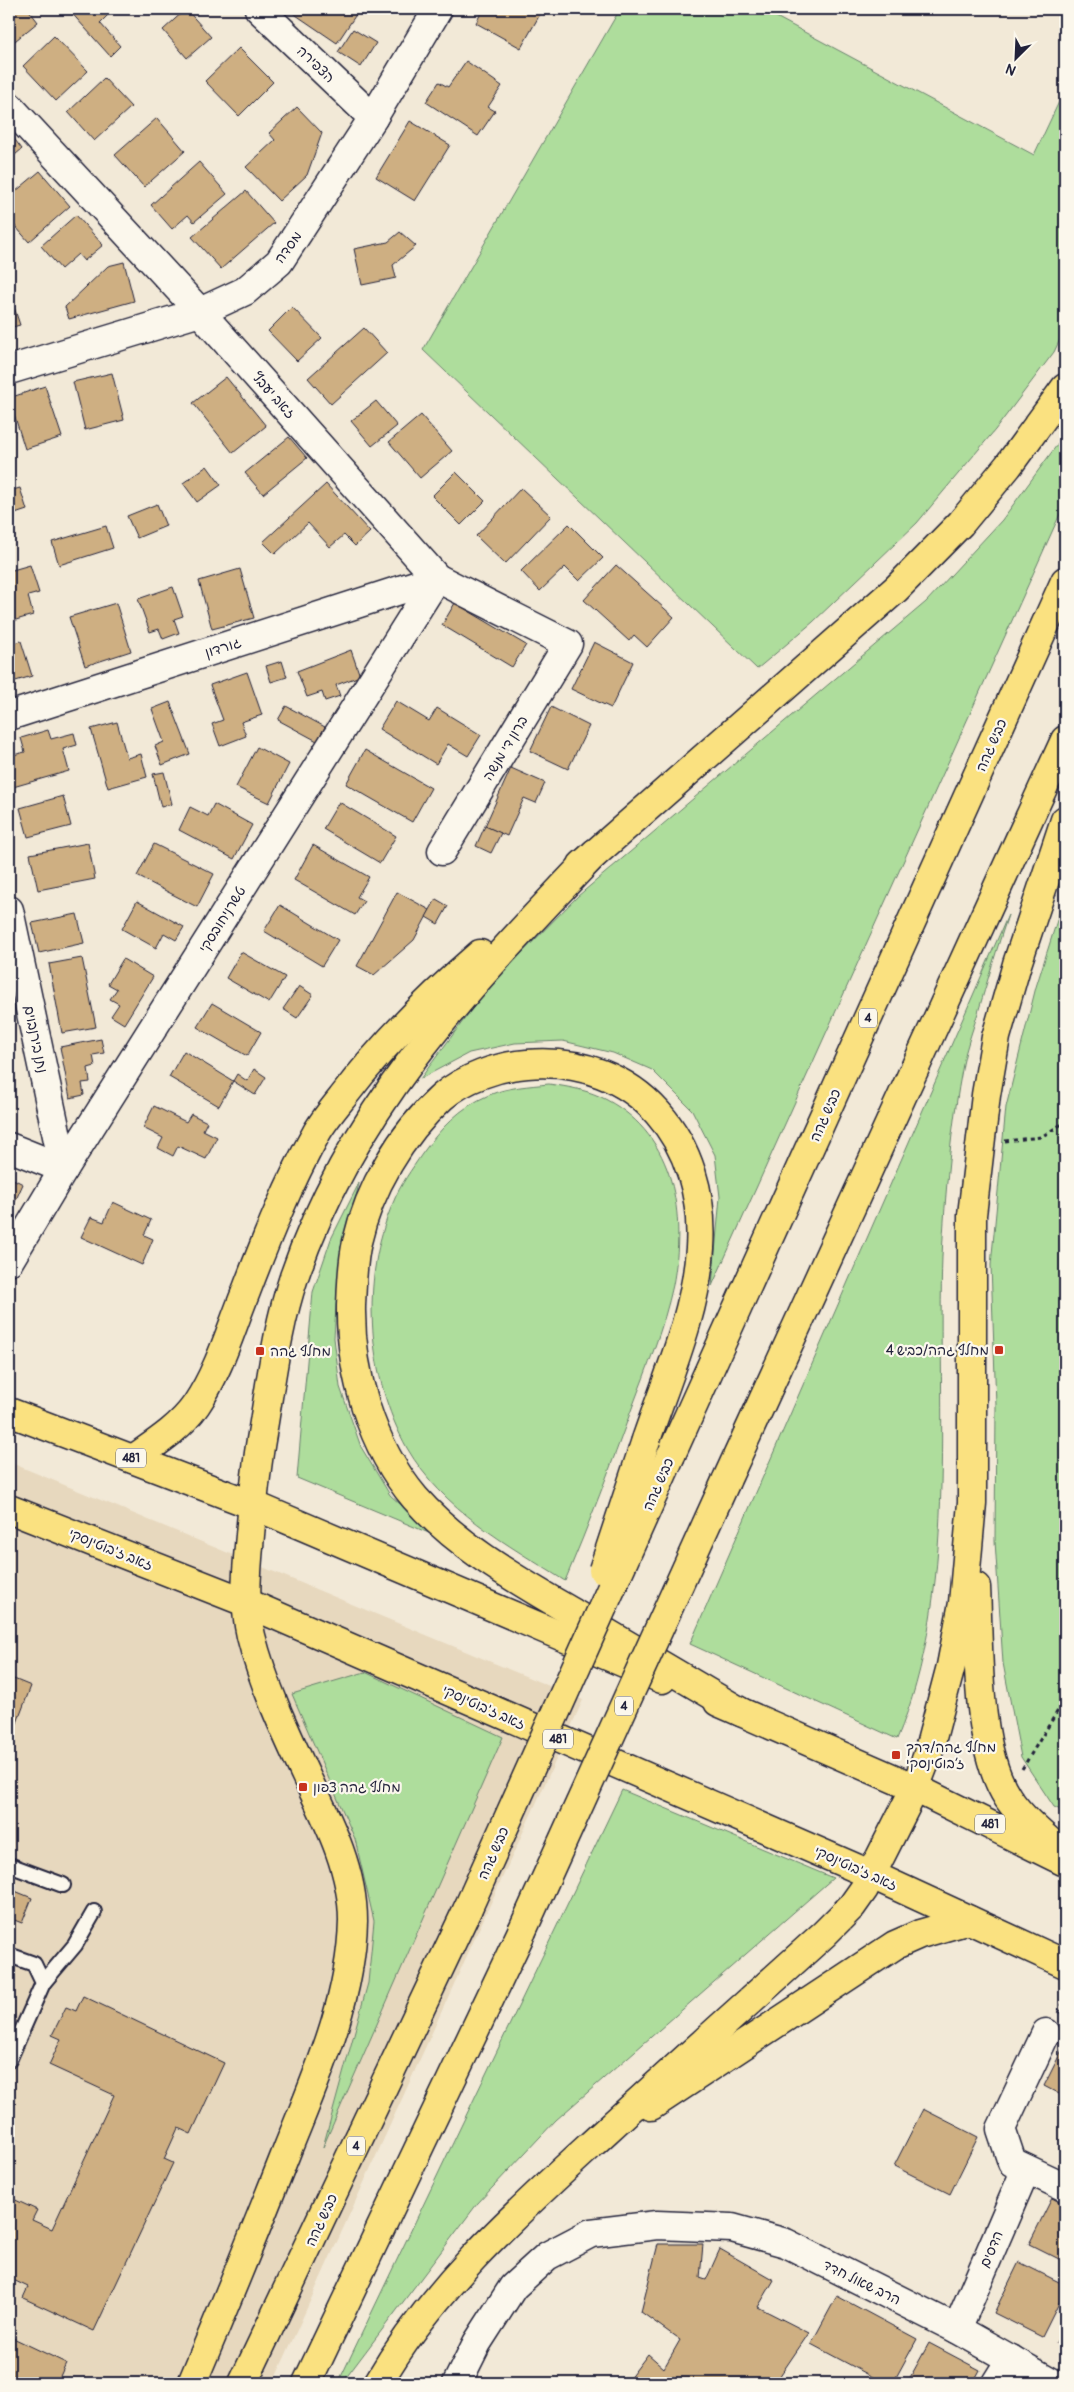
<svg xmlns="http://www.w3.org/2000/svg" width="1074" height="2392" font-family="Pangolin,'Playpen Sans Hebrew',sans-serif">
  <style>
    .built { fill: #e7d8be }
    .green { fill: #aedd9c; stroke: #68806c }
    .building { fill: #ceaf82; stroke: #22223b }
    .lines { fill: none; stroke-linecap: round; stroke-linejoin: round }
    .lane-casing { stroke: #22223b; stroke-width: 18 }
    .street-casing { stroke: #22223b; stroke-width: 31 }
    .primary-casing { stroke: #22223b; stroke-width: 31 }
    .highway-casing { stroke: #22223b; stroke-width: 31 }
    .path { stroke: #22223b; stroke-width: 3; stroke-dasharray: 4 4; stroke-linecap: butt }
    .lane { stroke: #fbf7ec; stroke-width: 14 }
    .street { stroke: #fbf7ec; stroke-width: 28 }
    .primary { stroke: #fae180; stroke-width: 28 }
    .highway { stroke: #fae180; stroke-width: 28 }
    .highway-bridge-casing { stroke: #22223b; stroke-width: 31; stroke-linecap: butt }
    .highway-bridge { stroke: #fae180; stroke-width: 28 }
    .poi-dot { fill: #c8321e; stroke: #fbf7ec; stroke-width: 2 }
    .labels { text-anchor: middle; stroke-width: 4.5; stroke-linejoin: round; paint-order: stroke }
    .shield { fill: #fbf7ec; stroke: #636270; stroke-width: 1 }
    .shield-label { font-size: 12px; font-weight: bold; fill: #22223b }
    .street-label { font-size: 14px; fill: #22223b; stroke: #fbf7ec }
    .poi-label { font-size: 14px; fill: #22223b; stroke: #fbf7ec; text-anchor: start }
  </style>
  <rect width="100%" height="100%" fill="#f2e9d7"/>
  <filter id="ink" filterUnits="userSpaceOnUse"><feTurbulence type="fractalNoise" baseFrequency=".02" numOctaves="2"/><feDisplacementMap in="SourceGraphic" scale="10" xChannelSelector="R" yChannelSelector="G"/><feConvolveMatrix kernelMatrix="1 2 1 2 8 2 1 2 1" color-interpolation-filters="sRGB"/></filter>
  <g filter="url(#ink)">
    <path class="built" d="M 9,1462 L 583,1700 L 273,2383 L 9,2383 Z"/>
    <g class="green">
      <path d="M 620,9 L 765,9 L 765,11 L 1034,155 L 1065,89 L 1065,329 L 1054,352 L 995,430 L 917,523 L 813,622 L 757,669 L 423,350 Z"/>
      <path d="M 1065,434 L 1065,503 L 712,1286 L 720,1197 L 715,1155 L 692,1110 L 652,1070 L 613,1053 L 563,1041 L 515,1043 L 469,1053 L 420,1079 L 489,986 L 578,896 L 926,602 L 1002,520 Z"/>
      <path d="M 1065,895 L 1065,1812 L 1054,1807 L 1021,1757 L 1003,1663 L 995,1541 L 996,1405 L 991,1265 L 1006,1107 L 1036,987 Z"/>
      <path d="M 1008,915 C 997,948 987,982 977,1016 C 972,1032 966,1048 963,1064 C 951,1127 945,1193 942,1256 C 937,1411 958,1595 897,1739 L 690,1644 Z"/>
      <path d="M 549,1084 C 569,1087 589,1090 607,1100 C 676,1137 686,1215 673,1285 C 664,1327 647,1368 632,1408 C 611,1466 589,1524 565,1581 C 507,1544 443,1510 407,1448 C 367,1376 360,1279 393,1203 C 400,1185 412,1169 422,1154 C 440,1129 460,1107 489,1095 C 508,1087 529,1086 549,1084 Z"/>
      <path d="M 359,1183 L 338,1276 L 334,1338 L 340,1387 L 361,1447 L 390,1495 L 436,1536 L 297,1478 L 313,1292 L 331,1239 Z"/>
      <path d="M 365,1672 L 503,1737 L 323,2147 L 368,1983 L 374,1921 L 355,1839 L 292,1694 Z"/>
      <path d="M 622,1790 L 833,1878 L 556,2120 L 477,2204 L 342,2383 L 338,2383 Z"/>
    </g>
    <g class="building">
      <path d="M 9,9 L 28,9 L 38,22 L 10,45 Z"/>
      <path d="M 68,9 L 114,9 L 100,23 L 120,46 L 110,56 Z"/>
      <path d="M 186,9 L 211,37 L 187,58 L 163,30 Z"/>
      <path d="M 296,9 L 351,9 L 357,13 L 337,43 L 293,13 Z"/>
      <path d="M 483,9 L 543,9 L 521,48 L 476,23 Z"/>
      <path d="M 353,29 L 376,43 L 361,67 L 338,52 Z"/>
      <path d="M 54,36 L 88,71 L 56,101 L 23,66 Z"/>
      <path d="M 239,48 L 273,82 L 239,116 L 205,81 Z"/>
      <path d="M 466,61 L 502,86 L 488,107 L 495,111 L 478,136 L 426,102 L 439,82 L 448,87 Z"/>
      <path d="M 104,78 L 131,107 L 94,141 L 68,112 Z"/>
      <path d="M 297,107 L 322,133 L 307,175 L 279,201 L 246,167 L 275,140 L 269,133 Z"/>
      <path d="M 157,118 L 185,151 L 144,187 L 115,155 Z"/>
      <path d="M 410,121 L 450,145 L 415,201 L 376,177 Z"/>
      <path d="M 9,132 L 22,149 L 9,160 Z"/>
      <path d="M 199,162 L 227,194 L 194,222 L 188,215 L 172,229 L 151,205 Z"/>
      <path d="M 40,171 L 70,206 L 29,242 L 9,219 L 9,197 Z"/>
      <path d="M 246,191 L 274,223 L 221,269 L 192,237 Z"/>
      <path d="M 76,215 L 103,245 L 84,261 L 78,254 L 61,269 L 41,246 Z"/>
      <path d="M 400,232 L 416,246 L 393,265 L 396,278 L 362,285 L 354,249 L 388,242 Z"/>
      <path d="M 124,262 L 134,301 L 69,319 L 65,307 L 108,266 Z"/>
      <path d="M 9,292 L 20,325 L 9,328 Z"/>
      <path d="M 292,307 L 322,338 L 297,361 L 268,331 Z"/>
      <path d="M 364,328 L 387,353 L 331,404 L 308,378 Z"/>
      <path d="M 112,373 L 124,420 L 85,430 L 73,382 Z"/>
      <path d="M 226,377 L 266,426 L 233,453 L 193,403 Z"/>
      <path d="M 45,386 L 62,437 L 25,449 L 9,398 Z"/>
      <path d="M 376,401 L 397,426 L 372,446 L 351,421 Z"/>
      <path d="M 421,415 L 452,451 L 420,478 L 389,442 Z"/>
      <path d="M 289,437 L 307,458 L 263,494 L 245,473 Z"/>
      <path d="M 207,466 L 221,485 L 197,502 L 183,483 Z"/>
      <path d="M 456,472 L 485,501 L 461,525 L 432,496 Z"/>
      <path d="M 326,484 L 370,532 L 355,546 L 344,535 L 330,547 L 308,523 L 275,554 L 263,542 Z"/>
      <path d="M 20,488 L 27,510 L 9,516 L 9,491 Z"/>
      <path d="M 521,488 L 551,516 L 505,564 L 476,536 Z"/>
      <path d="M 157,504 L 166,526 L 137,538 L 127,516 Z"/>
      <path d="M 569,524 L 603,558 L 579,581 L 565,567 L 540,591 L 521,571 Z"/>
      <path d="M 106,526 L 113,548 L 59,565 L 52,542 Z"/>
      <path d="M 30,565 L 39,593 L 28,596 L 33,615 L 9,622 L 9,571 Z"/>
      <path d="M 616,565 L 674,617 L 647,647 L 634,635 L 629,641 L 584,600 Z"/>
      <path d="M 240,569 L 254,618 L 212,629 L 199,581 Z"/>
      <path d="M 173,587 L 183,616 L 174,619 L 179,633 L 163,639 L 159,629 L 150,632 L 138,599 Z"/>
      <path d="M 116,603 L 131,651 L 85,666 L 69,617 Z"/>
      <path d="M 455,603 L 526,645 L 512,667 L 442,625 Z"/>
      <path d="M 21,641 L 32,676 L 9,683 L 9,645 Z"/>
      <path d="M 594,642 L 633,662 L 611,708 L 571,689 Z"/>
      <path d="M 351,650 L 360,676 L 336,685 L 340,696 L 325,701 L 322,692 L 307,697 L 297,671 Z"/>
      <path d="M 282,661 L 287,677 L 271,682 L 266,666 Z"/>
      <path d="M 247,672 L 262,715 L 241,722 L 246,736 L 220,746 L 212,724 L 223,720 L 210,685 Z"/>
      <path d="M 396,701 L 429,721 L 437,708 L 481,735 L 468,756 L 448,744 L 436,764 L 379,729 Z"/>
      <path d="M 170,702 L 190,754 L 162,765 L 155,746 L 164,742 L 152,709 Z"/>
      <path d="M 286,706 L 325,727 L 317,741 L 278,720 Z"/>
      <path d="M 551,707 L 589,726 L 568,769 L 530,751 Z"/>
      <path d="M 117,722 L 127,758 L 141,754 L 147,777 L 108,788 L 91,729 Z"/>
      <path d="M 48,730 L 51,739 L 74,733 L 77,745 L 63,749 L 69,771 L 13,787 L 9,774 L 9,756 L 25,752 L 21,738 Z"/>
      <path d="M 257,747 L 289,764 L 269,803 L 236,787 Z"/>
      <path d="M 365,750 L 431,788 L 412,822 L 346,784 Z"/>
      <path d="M 511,768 L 545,783 L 536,803 L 524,798 L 507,836 L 485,826 Z"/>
      <path d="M 164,772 L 172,804 L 161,807 L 153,774 Z"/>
      <path d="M 63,796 L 71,826 L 28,837 L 20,808 Z"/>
      <path d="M 339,802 L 396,836 L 380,863 L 323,829 Z"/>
      <path d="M 214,804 L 252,825 L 234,859 L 179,830 L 190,807 L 208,816 Z"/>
      <path d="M 485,826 L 501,833 L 491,853 L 476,846 Z"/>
      <path d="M 88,843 L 95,879 L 38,890 L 30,854 Z"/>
      <path d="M 154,844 L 214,874 L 197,907 L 137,876 Z"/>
      <path d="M 313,845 L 369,877 L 357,897 L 364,901 L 355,915 L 294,880 Z"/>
      <path d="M 397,892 L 430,910 L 414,940 L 374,975 L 357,966 Z"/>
      <path d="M 436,899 L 448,906 L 438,924 L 426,917 Z"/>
      <path d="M 137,901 L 184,927 L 176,940 L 164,933 L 156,948 L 122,929 Z"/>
      <path d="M 280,905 L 338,940 L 322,966 L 264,931 Z"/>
      <path d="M 77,914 L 84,943 L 39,953 L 32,923 Z"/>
      <path d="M 241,952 L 285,977 L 269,1003 L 226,978 Z"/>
      <path d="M 82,958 L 96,1027 L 62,1033 L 49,964 Z"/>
      <path d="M 123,959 L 153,977 L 124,1024 L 111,1016 L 119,1004 L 110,999 L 117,989 L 108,984 Z"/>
      <path d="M 299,986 L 313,995 L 297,1018 L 283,1009 Z"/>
      <path d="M 212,1003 L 261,1032 L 247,1056 L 197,1027 Z"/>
      <path d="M 101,1039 L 104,1053 L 93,1055 L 95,1066 L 88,1068 L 90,1082 L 82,1083 L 84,1095 L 70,1098 L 60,1047 Z"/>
      <path d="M 184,1051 L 233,1081 L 219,1106 L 169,1077 Z"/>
      <path d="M 254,1069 L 266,1077 L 255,1095 L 233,1081 L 237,1074 L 247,1081 Z"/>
      <path d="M 154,1106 L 186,1122 L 191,1114 L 207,1122 L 203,1130 L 217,1137 L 206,1159 L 178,1146 L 173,1156 L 158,1148 L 163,1138 L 143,1128 Z"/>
      <path d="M 9,1177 L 23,1184 L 9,1215 Z"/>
      <path d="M 113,1202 L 151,1220 L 144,1235 L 153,1239 L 142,1265 L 81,1237 L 91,1217 L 104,1222 Z"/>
      <path d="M 9,1677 L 31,1686 L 9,1744 Z"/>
      <path d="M 10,1889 L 32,1898 L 22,1923 L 9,1918 Z"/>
      <path d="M 83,1996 L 224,2063 L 191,2134 L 178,2128 L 164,2159 L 173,2163 L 94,2331 L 23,2298 L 28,2287 L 9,2278 L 9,2197 L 37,2210 L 32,2220 L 52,2229 L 114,2095 L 49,2065 L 61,2039 L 52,2035 L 66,2007 L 76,2011 Z"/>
      <path d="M 1063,2048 L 1065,2049 L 1065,2097 L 1044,2086 Z"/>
      <path d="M 923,2109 L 978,2137 L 950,2194 L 894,2166 Z"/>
      <path d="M 1052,2198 L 1065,2205 L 1065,2262 L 1029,2244 Z"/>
      <path d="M 658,2244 L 703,2244 L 700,2278 L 706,2280 L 720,2249 L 774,2280 L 758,2307 L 809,2333 L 775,2383 L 626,2383 L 648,2354 L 664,2368 L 680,2340 L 641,2312 Z"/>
      <path d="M 1019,2262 L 1065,2285 L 1065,2291 L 1042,2337 L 994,2313 Z"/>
      <path d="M 837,2296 L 917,2339 L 893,2383 L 884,2383 L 811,2344 Z"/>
      <path d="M 1065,2325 L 1065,2347 L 1056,2343 Z"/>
      <path d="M 9,2336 L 66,2363 L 57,2383 L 9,2383 Z"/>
      <path d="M 929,2343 L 980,2370 L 973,2383 L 907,2383 Z"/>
    </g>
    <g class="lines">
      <defs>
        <g id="lane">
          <path d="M 9,1865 L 63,1885"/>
          <path d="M 9,1955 L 34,1964 L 43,1983 L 9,2060"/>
          <path d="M 43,1983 L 75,1945 L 94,1912"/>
        </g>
        <g id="street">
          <path d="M 259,9 L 373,118"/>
          <path d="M 9,106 L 200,312 L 437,578 L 568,644 L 442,851"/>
          <path d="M 9,370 L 200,312 L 245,291 L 279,262 L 373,118 L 438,9"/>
          <path d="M 9,716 L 437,578"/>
          <path d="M 9,910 L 64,1169"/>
          <path d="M 9,1147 L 64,1169"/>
          <path d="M 9,1261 L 64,1169 L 437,578"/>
          <path d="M 1046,2033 L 1001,2129 L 1012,2162 L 1065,2187"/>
          <path d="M 957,2329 L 1026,2169"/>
          <path d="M 457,2383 L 477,2343 L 513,2287 L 547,2256 L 591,2233 L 657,2225 L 732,2228 L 786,2243 L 957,2329 L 1053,2383"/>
          <path d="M 996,2383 L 1011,2359"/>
        </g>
        <g id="primary">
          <path d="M 9,1412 L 253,1505 L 662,1679"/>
          <path d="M 9,1509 L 245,1602 L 872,1875 L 1065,1964"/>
          <path d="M 718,1702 L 915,1788 L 1065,1862"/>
        </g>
        <g id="highway">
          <path d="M 582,865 L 896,589 L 961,523 L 1008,466 L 1065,388"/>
          <path d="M 646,1440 C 667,1378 696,1314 700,1248 C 707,1142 638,1055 527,1064 C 498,1066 464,1078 442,1097 C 401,1134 369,1189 357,1242 C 352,1263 352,1285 351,1306 C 350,1373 371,1446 415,1498 C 459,1548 519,1581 575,1614 C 631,1647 686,1680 741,1712"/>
          <path d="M 671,1455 L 1065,581"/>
          <path d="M 133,1459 C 156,1443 180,1428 196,1405 C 219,1371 230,1331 245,1294 C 266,1239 288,1184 317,1132 C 324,1120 333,1109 342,1098 C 382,1045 429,998 480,954"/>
          <path d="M 726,1481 L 1065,740"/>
          <path d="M 976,1587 C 979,1646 975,1748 1008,1798 C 1023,1820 1045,1837 1065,1855"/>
          <path d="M 651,2106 L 895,1945 L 920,1934 L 969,1920"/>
          <path d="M 192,2383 C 225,2305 257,2227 288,2148 C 317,2076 351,2001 353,1921 C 353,1870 329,1823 307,1778 C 286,1733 263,1684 251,1636 C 243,1602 247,1570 250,1535 C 253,1501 256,1468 262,1434 C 271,1382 277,1327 294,1277 C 354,1102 471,984 595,853"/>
          <path d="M 243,2383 L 468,1908"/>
          <path d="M 307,2383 L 522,1931"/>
          <path d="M 378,2383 C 435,2284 522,2208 605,2132 C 678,2065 751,2000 824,1934 L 852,1906 L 864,1889 L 915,1788 L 927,1757 L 951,1666 L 963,1603 L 972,1503 L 972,1215 L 986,1095 L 996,1037 L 1017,964 L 1065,820"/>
        </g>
      </defs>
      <use href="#lane" class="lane-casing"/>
      <use href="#street" class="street-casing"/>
      <use href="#primary" class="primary-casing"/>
      <use href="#highway" class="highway-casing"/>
      <g class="path">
        <path d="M 1005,1141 L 1041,1137 L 1065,1122"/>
        <path d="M 1022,1769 L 1065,1699"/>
        <path d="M 1058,2013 L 1065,2000"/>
      </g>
      <use href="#lane" class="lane"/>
      <use href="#street" class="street"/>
      <use href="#primary" class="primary"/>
      <use href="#highway" class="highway"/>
      <defs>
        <g id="highway-bridge">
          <path d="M 603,1570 L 646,1440"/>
          <path d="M 468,1908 L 671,1455"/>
          <path d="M 522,1931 L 726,1481"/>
        </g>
      </defs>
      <use href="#highway-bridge" class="highway-bridge-casing"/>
      <use href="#highway-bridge" class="highway-bridge"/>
    </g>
  </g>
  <g class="poi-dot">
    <rect x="994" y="1345" width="10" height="10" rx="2.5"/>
    <rect x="255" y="1346" width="10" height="10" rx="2.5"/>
    <rect x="891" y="1750" width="10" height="10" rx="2.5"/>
    <rect x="298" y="1782" width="10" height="10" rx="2.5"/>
  </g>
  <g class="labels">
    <g class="shield">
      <rect x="859" y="1008.5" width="18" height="19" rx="4"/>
      <rect x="116" y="1448.5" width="30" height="19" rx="4"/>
      <rect x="615" y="1696.5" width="18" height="19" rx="4"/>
      <rect x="543" y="1729.5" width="30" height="19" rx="4"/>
      <rect x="975" y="1814.5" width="30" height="19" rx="4"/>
      <rect x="347" y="2136.5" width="18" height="19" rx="4"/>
    </g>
    <g class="shield-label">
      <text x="868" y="1022">4</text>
      <text x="131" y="1462">481</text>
      <text x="624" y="1710">4</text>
      <text x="558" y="1743">481</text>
      <text x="990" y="1828">481</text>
      <text x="356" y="2150">4</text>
    </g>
    <g class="street-label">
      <text transform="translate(316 64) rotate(44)" y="5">הצפירה</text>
      <text transform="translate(288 247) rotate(-54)" y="5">מסדה</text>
      <text transform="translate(274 395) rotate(48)" y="5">זאב יעבץ</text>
      <text transform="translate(223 647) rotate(-18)" y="5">גורדון</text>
      <text transform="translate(991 745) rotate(-66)" y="5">כביש גהה</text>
      <text transform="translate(505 748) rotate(-59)" y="5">ברון די מנשה</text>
      <text transform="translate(222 919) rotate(-58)" y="5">טשרניחובסקי</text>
      <text transform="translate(36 1039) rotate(78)" y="5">נתן בירנבוים</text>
      <text transform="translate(825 1115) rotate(-66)" y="5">כביש גהה</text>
      <text transform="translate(658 1484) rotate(-66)" y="5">כביש גהה</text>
      <text transform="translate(111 1549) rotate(22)" y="5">זאב ז'בוטינסקי</text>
      <text transform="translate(484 1707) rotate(24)" y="5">זאב ז'בוטינסקי</text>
      <text transform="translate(493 1853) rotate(-66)" y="5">כביש גהה</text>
      <text transform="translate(856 1868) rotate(24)" y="5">זאב ז'בוטינסקי</text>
      <text transform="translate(321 2220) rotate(-65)" y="5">כביש גהה</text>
      <text transform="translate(991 2249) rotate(-67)" y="5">הדסים</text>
      <text transform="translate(862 2282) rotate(26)" y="5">הרב שאול חדד</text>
    </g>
    <g class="poi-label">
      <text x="989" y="1355" text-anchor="end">מחלף גהה/כביש 4</text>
      <text x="270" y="1356">מחלף גהה</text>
      <text x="906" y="1752">מחלף גהה/דרך<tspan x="906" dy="16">ז׳בוטינסקי</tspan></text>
      <text x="313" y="1792">מחלף גהה צפון</text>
    </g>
  </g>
  <rect width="1074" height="2392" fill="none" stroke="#fbf7ec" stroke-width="30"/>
  <rect x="15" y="15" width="1044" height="2362" fill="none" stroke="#22223b" stroke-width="2" filter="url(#ink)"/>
  <g transform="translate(1016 58) rotate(204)" stroke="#fbf7ec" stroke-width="4" paint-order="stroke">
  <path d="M0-4L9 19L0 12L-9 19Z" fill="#22223b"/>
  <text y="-8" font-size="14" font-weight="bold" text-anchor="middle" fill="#22223b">N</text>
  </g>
</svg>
